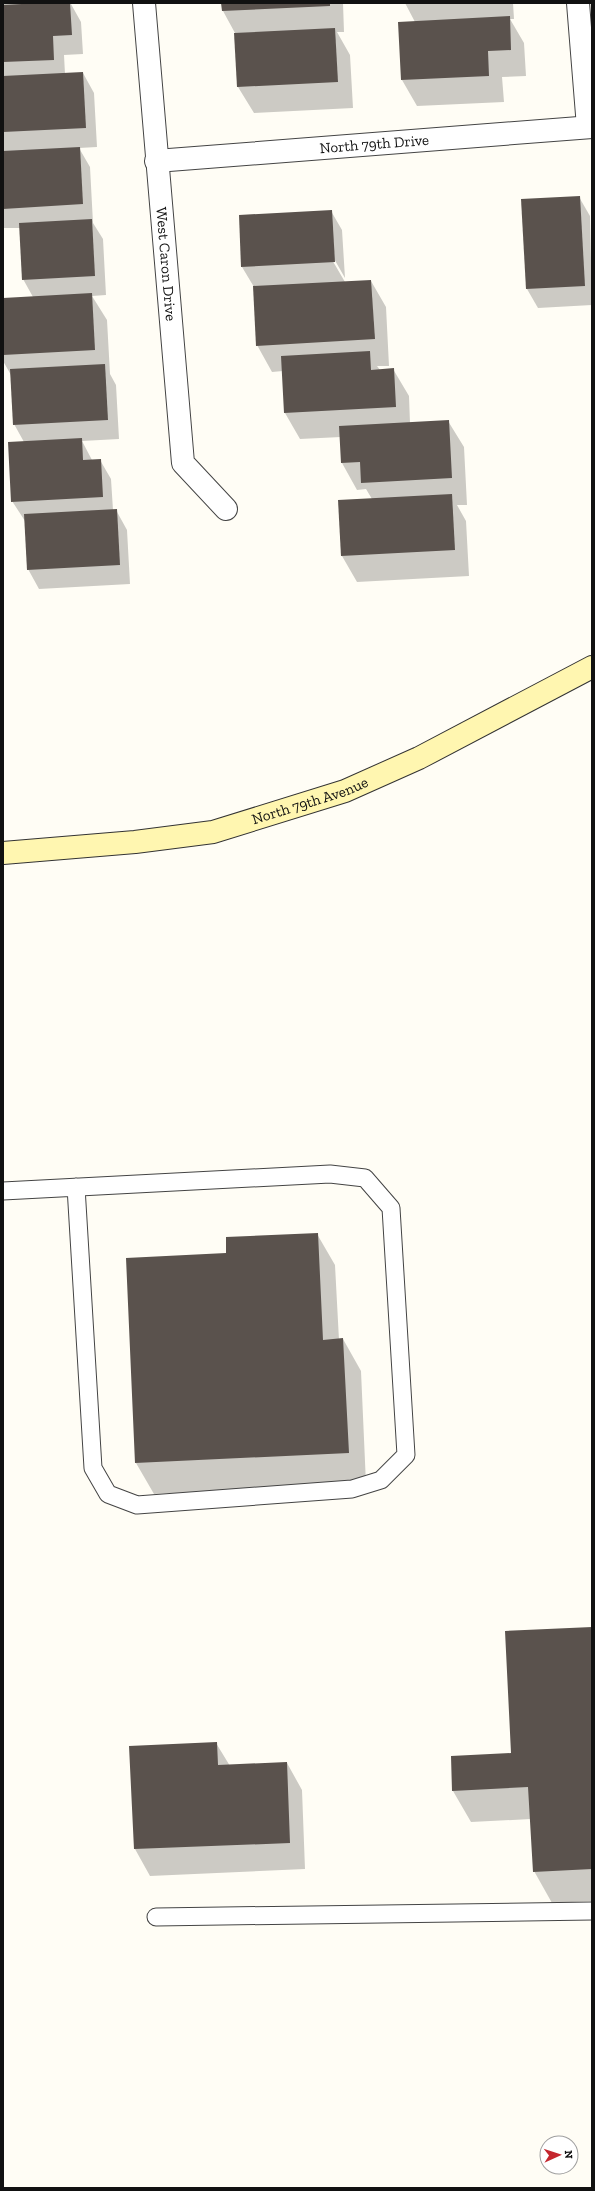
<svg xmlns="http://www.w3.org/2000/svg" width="595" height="2191" font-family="'Zilla Slab',serif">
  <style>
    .shadow { fill: #0003 }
    .building { fill: #5a524d }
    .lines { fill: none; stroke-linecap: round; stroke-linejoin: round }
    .lane-casing { stroke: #444; stroke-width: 19 }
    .street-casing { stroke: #444; stroke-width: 24 }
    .secondary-casing { stroke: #333; stroke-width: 24 }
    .lane { stroke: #fff; stroke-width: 17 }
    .street { stroke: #fff; stroke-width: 22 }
    .secondary { stroke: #fff6b0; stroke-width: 22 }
    .labels { text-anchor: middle; stroke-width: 4; stroke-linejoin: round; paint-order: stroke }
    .street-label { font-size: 15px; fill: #111; stroke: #fff }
  </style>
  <rect width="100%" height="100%" fill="#fffdf5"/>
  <g class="shadow">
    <path d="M 3,3 L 86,3 L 71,4 L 81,22 L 83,54 L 64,55 L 65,74 L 83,73 L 94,93 L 97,147 L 79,148 L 90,167 L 93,223 L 103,239 L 106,295 L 92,296 L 107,320 L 110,374 L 116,385 L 119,439 L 82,441 L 92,460 L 100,460 L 111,479 L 113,510 L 116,510 L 127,530 L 130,584 L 39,589 L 28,569 L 25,521 L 12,501 L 24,442 L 14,424 L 11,375 L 3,361 L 3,299 L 33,297 L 23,279 L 20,228 L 4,228 L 3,226 Z"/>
    <path d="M 222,3 L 343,3 L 344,32 L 337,32 L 350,55 L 353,108 L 254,113 L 238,87 L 235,33 L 223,11 Z"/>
    <path d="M 405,3 L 513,3 L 514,19 L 510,19 L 524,43 L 526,76 L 502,77 L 504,102 L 417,106 L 402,80 L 415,22 Z"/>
    <path d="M 579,197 L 590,216 L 592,305 L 538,308 L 527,289 Z"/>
    <path d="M 331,211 L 342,230 L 345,278 L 333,257 L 331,258 L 345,282 L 371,281 L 386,307 L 389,366 L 377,366 L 380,370 L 393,369 L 409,396 L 410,423 L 448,421 L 464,447 L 467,505 L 457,505 L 466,521 L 469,576 L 357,582 L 342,556 L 372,499 L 366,489 L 357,490 L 342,463 L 341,437 L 300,439 L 285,413 L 283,371 L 272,372 L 257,345 L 254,287 L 242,267 Z"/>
    <path d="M 317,1234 L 335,1265 L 339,1340 L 343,1339 L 361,1371 L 366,1484 L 154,1494 L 136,1463 L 228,1254 Z"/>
    <path d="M 592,1628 L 592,1901 L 552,1903 L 534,1871 L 531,1819 L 471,1822 L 453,1791 L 452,1757 L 512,1754 Z"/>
    <path d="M 216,1743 L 230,1766 L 287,1763 L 302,1790 L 305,1869 L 150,1876 L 135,1849 L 130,1747 Z"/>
  </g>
  <g class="building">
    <path d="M 40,3 L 70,3 L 72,35 L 53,36 L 54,60 L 3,62 L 3,5 Z"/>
    <path d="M 221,3 L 330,3 L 330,6 L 222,11 Z"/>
    <path d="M 510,16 L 511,50 L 488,51 L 489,76 L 401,80 L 398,22 Z"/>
    <path d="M 335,28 L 338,82 L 237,87 L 234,33 Z"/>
    <path d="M 83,72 L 86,128 L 3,132 L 3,76 Z"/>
    <path d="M 80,147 L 83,204 L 3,209 L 3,151 Z"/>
    <path d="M 580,196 L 585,286 L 526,289 L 521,199 Z"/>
    <path d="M 332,210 L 335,262 L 241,267 L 239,215 Z"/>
    <path d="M 92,219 L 95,276 L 22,280 L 19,223 Z"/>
    <path d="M 371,280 L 375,339 L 256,346 L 253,286 Z"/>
    <path d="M 92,293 L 95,350 L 3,355 L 3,298 Z"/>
    <path d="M 370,351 L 371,370 L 394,368 L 396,407 L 284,413 L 281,356 Z"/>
    <path d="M 105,364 L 108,420 L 13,425 L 10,369 Z"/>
    <path d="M 449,420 L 452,478 L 361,483 L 360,462 L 341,463 L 339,426 Z"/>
    <path d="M 82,438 L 83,460 L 101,459 L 103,497 L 11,502 L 8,442 Z"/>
    <path d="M 452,494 L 455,550 L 341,556 L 338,500 Z"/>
    <path d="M 117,509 L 120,565 L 27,570 L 24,514 Z"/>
    <path d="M 318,1233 L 323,1340 L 343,1338 L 349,1453 L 135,1463 L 126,1258 L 226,1253 L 226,1237 Z"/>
    <path d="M 592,1627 L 592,1869 L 533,1872 L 528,1787 L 452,1791 L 451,1756 L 511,1753 L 505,1631 Z"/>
    <path d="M 217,1742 L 218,1765 L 287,1762 L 290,1843 L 134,1849 L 129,1746 Z"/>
  </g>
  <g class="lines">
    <defs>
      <g id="lane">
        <path d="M 3,1191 L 330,1174 L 365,1178 L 391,1208 L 406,1455 L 381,1480 L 352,1489 L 137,1505 L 108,1494 L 93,1468 L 76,1187"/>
        <path d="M 156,1917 L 592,1911"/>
      </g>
      <g id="street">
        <path id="s1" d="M 144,3 L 183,463 L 226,509"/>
        <path d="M 578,3 L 588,127"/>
        <path id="s2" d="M 156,161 L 592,127"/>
      </g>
      <g id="secondary">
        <path id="s3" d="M 3,853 L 135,842 L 213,832 L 345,791 L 419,758 L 592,667"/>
      </g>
    </defs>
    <use href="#lane" class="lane-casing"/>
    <use href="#street" class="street-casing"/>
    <use href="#secondary" class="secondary-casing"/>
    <use href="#lane" class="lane"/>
    <use href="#street" class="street"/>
    <use href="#secondary" class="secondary"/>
  </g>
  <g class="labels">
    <g class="street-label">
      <text dy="5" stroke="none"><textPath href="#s2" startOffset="219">North 79th Drive</textPath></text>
      <text dy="5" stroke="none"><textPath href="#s1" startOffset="262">West Caron Drive</textPath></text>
      <text dy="5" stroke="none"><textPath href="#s3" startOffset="313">North 79th Avenue</textPath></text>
    </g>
  </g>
  <rect width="595" height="2191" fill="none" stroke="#111111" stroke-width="8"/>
  <g transform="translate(559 2155) rotate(87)"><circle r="19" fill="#ffffff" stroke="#a0a0a0"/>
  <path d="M0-3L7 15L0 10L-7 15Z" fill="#c4262e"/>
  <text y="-6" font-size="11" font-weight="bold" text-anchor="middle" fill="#111111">N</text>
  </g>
</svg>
